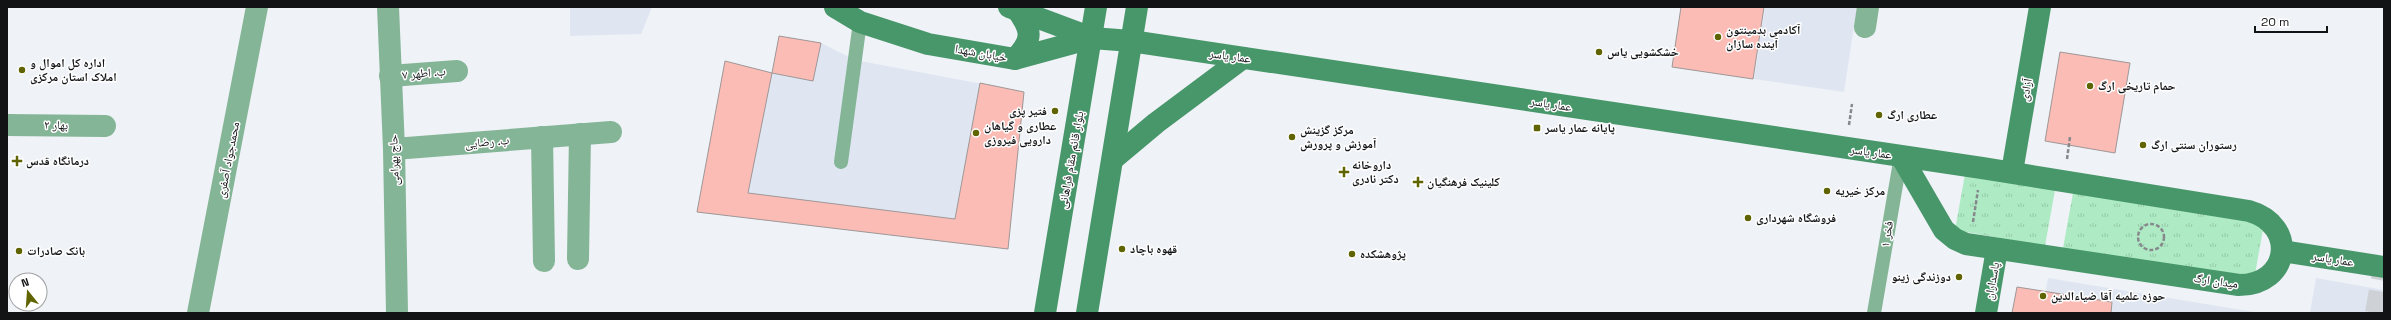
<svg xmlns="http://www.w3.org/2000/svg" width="2391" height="320" font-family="'Space Grotesk','Noto Naskh Arabic',sans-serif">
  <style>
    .built { fill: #dfe6f2 }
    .grass { fill: url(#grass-tufts) }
    .building { fill: #fcbcb6; stroke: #9e9797 }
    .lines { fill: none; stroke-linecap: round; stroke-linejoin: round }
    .street-tunnel { stroke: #ced1d5; stroke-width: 22; stroke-dasharray: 22 11; stroke-linecap: butt }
    .path { stroke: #86888c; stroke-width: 2.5; stroke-dasharray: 4 2; stroke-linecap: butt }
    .lane { stroke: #84b596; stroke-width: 14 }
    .street { stroke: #84b596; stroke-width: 22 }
    .secondary { stroke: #48976a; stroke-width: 22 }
    .poi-dot { fill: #606400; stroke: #fff; stroke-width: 1.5 }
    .labels { text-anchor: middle; stroke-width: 3; stroke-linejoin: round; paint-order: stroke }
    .poi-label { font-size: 12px; font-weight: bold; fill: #121315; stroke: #fff; text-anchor: start }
    .street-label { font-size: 12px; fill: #121315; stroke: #fff }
  </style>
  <defs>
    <pattern id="grass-tufts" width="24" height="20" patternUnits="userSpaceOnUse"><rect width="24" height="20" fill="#aeebc5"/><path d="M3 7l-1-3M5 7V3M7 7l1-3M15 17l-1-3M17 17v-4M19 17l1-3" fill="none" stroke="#95c9a8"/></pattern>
  </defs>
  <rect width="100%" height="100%" fill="#eff2f7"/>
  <g class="built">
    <path d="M 570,7 L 652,7 L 641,34 L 570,36 Z"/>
    <path d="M 1765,7 L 1857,7 L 1844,92 L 1754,79 Z"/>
    <path d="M 779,36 L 821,43 L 855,60 L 1024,92 L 1008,249 L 697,212 L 725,61 L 772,73 Z"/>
    <path d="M 2048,278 L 2260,313 L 2042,313 Z"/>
    <path d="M 2316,278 L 2384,290 L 2384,313 L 2310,313 Z"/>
  </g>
  <g class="grass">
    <path d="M 1965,174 L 2055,190 L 2045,246 L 1955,230 Z"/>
    <path d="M 2073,193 L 2264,224 L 2254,280 L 2063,248 Z"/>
  </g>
  <g class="building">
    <path d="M 1681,7 L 1764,7 L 1753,79 L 1672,67 Z"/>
    <path d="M 779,36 L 821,43 L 813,81 L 772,73 Z"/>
    <path d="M 2060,52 L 2130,63 L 2115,153 L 2045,141 Z"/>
    <path d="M 725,61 L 772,73 L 748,193 L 955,219 L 980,83 L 1024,92 L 1008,249 L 697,212 Z"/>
    <path d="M 2017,287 L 2112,302 L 2111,313 L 2012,313 Z"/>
  </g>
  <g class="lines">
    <path class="street-tunnel" d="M 2376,313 L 2384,267"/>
    <g class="path">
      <path d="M 1849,125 L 1852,104"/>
      <path d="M 2067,159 L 2070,137"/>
      <path d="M 1973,222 L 1978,190"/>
      <circle cx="2151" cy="237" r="13"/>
    </g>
    <g class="lane">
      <path d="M 841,162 L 860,22"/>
      <path d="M 1874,313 L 1901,156"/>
    </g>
    <g class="street">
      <path d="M 388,7 L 394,149 L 397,313"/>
      <path d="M 1865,27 L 1868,7"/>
      <path d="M 390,76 L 457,71"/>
      <path d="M 7,125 L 105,126"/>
      <path d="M 542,137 L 544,261"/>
      <path d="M 394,149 L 611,132"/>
      <path d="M 578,259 L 580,134"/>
      <path d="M 198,313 L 257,7"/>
    </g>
    <g class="secondary">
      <path d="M 835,7 L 860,22 L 928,44 L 1015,59 L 1092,38"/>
      <path d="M 1009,7 L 1092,38 L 1131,41 L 1982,168 L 2249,211 C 2298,225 2290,285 2239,285 L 1966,244 L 1955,239 L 1944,230 L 1901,156"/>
      <path d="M 1015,59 C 1034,39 1032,30 1016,8 L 1019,7"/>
      <path d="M 1113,159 L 1156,123 L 1243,58"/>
      <path d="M 2012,172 L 2040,7"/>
      <path d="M 2282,251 L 2384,267"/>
      <path d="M 1045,313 L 1096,7"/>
      <path d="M 1087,313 L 1137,7"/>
      <path d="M 1986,313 L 1997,249"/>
    </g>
  </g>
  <g class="poi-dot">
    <circle cx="1718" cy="37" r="4"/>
    <circle cx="1599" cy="52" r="4"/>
    <circle cx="22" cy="70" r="4"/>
    <circle cx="2090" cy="86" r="4"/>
    <circle cx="1055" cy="111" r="4"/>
    <circle cx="1879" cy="115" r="4"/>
    <rect x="1533" y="124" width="8" height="8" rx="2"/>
    <circle cx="976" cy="133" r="4"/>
    <circle cx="1292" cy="137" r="4"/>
    <circle cx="2143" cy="145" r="4"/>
    <path d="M15 155h4v4h4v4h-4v4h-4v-4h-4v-4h4z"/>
    <path d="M1342 166h4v4h4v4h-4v4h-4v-4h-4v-4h4z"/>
    <path d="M1416 176h4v4h4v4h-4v4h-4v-4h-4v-4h4z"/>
    <circle cx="1827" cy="191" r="4"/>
    <circle cx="1748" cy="218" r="4"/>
    <circle cx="1122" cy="249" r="4"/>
    <circle cx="19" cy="251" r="4"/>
    <circle cx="1352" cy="254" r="4"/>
    <circle cx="1959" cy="277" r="4"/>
    <circle cx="2043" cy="296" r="4"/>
  </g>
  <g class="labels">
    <g class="poi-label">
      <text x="1726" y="34">آکادمی بدمینتون<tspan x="1726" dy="14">آینده سازان</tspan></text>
      <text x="1607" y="56">خشکشویی یاس</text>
      <text x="30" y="67">اداره کل اموال و<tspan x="30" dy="14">املاک استان مرکزی</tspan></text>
      <text x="2098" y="90">حمام تاریخی ارگ</text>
      <text x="1047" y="115" text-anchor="end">فتیر پزی</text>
      <text x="1887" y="119">عطاری ارگ</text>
      <text x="984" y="130">عطاری و گیاهان<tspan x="984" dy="14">دارویی فیروزی</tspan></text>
      <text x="1545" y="132">پایانه عمار یاسر</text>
      <text x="1300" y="134">مرکز گزینش<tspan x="1300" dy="14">آموزش و پرورش</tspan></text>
      <text x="2151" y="149">رستوران سنتی ارگ</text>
      <text x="26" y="165">درمانگاه قدس</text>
      <text x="1352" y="169">داروخانه<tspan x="1352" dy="14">دکتر نادری</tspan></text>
      <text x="1427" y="186">کلینیک فرهنگیان</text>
      <text x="1835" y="195">مرکز خیریه</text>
      <text x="1756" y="222">فروشگاه شهرداری</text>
      <text x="1130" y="253">قهوه باچاد</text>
      <text x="27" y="255">بانک صادرات</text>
      <text x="1360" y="258">پژوهشکده</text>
      <text x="1951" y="281" text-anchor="end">دوزندگی زینو</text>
      <text x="2051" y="300">حوزه علمیه آقا ضیاءالدین</text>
    </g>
    <g class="street-label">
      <text transform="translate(981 53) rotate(10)" y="4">خیابان شهدا</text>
      <text transform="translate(1230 56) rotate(8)" y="4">عمار یاسر</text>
      <text transform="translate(424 73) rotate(-5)" y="4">ب. اطهر ۷</text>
      <text transform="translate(2026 90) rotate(-80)" y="4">آزادی</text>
      <text transform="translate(1551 104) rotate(9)" y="4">عمار یاسر</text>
      <text transform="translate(56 125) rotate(1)" y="4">بهار ۲</text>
      <text transform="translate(487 142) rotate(-5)" y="4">ب. رضایی</text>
      <text transform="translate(1871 152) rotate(8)" y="4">عمار یاسر</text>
      <text transform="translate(228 160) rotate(-79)" y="4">محمدجواد آصفری</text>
      <text transform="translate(394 160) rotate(-92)" y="4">حاج بهرامی</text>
      <text transform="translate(1071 160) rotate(-80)" y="4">بلوار قائم مقام فراهانی</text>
      <text transform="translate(1887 234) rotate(-80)" y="4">فخر ۱</text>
      <text transform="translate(2333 259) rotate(9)" y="4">عمار یاسر</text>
      <text transform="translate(1992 281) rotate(-80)" y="4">پاسداران</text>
      <text transform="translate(2216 281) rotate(8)" y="4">میدان ارگ</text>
    </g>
  </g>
  <rect width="2391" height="320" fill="none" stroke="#121315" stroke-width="16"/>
  <g transform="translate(28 292) rotate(343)"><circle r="19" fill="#ffffff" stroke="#a0a1a1"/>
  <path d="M0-3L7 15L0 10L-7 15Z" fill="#606400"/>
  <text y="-6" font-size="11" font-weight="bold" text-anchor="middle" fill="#121315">N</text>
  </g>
  <path d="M2255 26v6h72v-6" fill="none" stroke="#121315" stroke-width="2"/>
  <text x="2261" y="26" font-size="12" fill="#121315" stroke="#ffffff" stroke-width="3" paint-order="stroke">20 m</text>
</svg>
